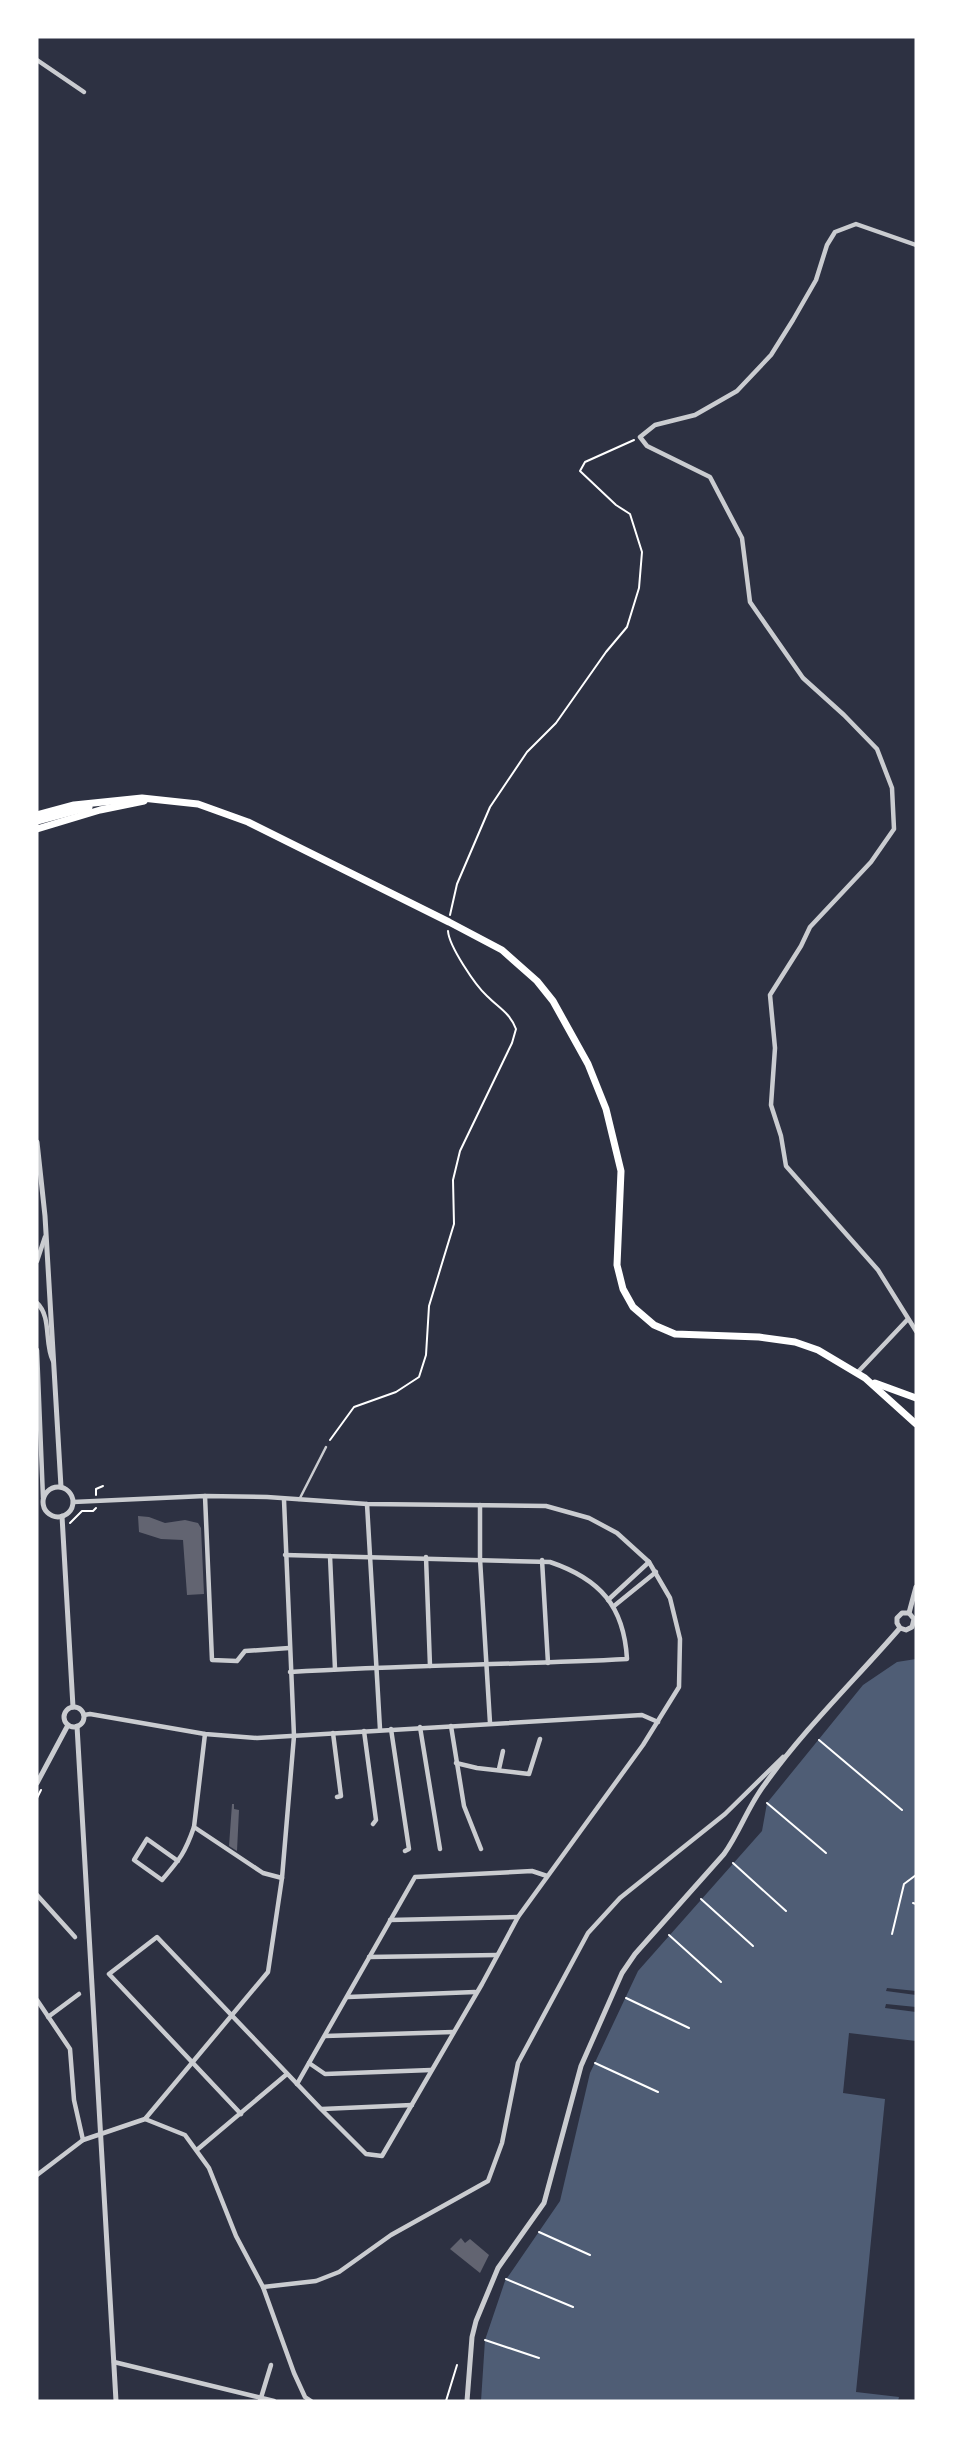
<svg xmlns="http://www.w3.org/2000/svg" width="953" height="2438" font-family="Overpass,sans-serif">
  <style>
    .water { fill: #4f5d75 }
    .building { fill: #626471 }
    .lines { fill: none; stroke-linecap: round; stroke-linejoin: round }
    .path { stroke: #fff; stroke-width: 2 }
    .service { stroke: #caccd0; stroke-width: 2.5 }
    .minor { stroke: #caccd0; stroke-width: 4.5 }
    .tertiary { stroke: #caccd0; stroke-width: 5 }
    .primary { stroke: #fff; stroke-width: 7 }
  </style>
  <rect width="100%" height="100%" fill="#2d3142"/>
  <path class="water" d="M 916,1659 L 916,1991 L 887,1988 L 886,1991 L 916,1995 L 916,2007 L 886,2004 L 885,2008 L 916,2012 L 916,2041 L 849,2033 L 843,2093 L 885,2099 L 856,2392 L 899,2397 L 898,2401 L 481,2401 L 485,2340 L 505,2281 L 560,2201 L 590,2073 L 638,1971 L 762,1831 L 767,1803 L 863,1685 L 897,1662 Z"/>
  <g class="building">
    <path d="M 138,1516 L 149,1517 L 165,1523 L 185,1520 L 198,1523 L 201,1528 L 204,1594 L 187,1595 L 183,1540 L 161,1539 L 139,1532 Z"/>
    <path d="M 232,1804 L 234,1804 L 234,1809 L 239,1810 L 237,1851 L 229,1846 Z"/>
    <path d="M 461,2238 L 465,2243 L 470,2239 L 489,2255 L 480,2273 L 450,2249 Z"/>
  </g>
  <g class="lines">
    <g class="path">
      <path d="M 450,915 L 457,884 L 490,807 L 527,752 L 556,723 L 606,652 L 627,627 L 639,588 L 642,552 L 630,514 L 616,505 L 580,471 L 585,462 L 634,440"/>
      <path d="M 330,1440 L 354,1407 L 396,1392 L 419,1377 L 426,1355 L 429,1306 L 454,1224 L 453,1180 L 460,1151 L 512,1043 L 516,1029 C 510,1013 499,1008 487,996 C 475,985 449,946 448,931"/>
      <path d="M 96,1495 L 96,1489 L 103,1486"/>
      <path d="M 70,1523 L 82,1511 L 93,1511 L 96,1508"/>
      <path d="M 819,1740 L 902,1810"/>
      <path d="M 37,1798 L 41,1790"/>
      <path d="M 767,1803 L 826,1853"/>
      <path d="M 733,1863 L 786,1911"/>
      <path d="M 701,1899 L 753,1946"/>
      <path d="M 913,1903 L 916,1904"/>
      <path d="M 892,1934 L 904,1884 L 916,1875"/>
      <path d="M 669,1935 L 721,1982"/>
      <path d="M 626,1998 L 689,2028"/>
      <path d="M 595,2063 L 658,2092"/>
      <path d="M 539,2232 L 590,2255"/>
      <path d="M 506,2279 L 573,2307"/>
      <path d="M 485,2340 L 539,2358"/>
      <path d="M 446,2401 L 457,2365"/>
    </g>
    <path class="service" d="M 299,1500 L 326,1447"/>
    <g class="minor">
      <path d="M 37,60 L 84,92"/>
      <path d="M 916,245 L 856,224 L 835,232 L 827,245 L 816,280 L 793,320 L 771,355 L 737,391 L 695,415 L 655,425 L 640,437 L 647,446 L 710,477 L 742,538 L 750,602 L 803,678 L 844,715 L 877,749 L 892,788 L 894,829 L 871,862 L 810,927 L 801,946 L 770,995 L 775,1048 L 771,1105 L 781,1136 L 786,1166 L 878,1270 L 916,1331"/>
      <path d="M 37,1261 L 45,1237"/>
      <path d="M 37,1303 C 52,1317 44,1344 53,1361"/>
      <path d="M 37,1350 L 43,1498"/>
      <path d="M 857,1373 L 908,1319"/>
      <path d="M 205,1496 L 212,1660 L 237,1661 L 245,1651 L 289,1648"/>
      <path d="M 73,1502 L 205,1496 L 267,1497 L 367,1504 L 546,1506 L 589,1518 L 617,1533 L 649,1562 L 670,1598 L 680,1639 L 679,1687 L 643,1745 L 518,1917 L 482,1984 L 382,2156 L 366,2154 L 321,2109 L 157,1937 L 109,1974 L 241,2114"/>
      <path d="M 367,1504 L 380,1729"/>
      <path d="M 480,1505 L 480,1559 L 490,1723"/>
      <path d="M 285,1555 L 550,1562 C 600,1579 624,1606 627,1659 C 514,1665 402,1665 290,1672"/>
      <path d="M 330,1556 L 335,1669"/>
      <path d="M 426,1557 L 430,1666"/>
      <path d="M 542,1560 L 548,1663"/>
      <path d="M 608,1600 L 649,1562"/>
      <path d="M 614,1606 L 656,1572"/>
      <path d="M 84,1715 L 90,1714 L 205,1734 L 257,1738 L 642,1715 L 658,1722"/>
      <path d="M 451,1726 L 464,1806 L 481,1849"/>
      <path d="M 420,1727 L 440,1849"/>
      <path d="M 391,1729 L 409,1849 L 405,1851"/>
      <path d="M 364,1731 L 376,1820 L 373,1824"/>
      <path d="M 333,1733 L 341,1796 L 337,1797"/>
      <path d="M 205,1734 L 194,1827 L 263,1873 L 282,1878"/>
      <path d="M 456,1763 L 477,1768 L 529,1774 L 540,1739"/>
      <path d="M 499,1769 L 503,1751"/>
      <path d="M 178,1861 L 147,1839 L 134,1860 L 162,1880 C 180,1859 185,1853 194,1827"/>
      <path d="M 37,1895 L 75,1937"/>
      <path d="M 390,1920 L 518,1917"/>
      <path d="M 369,1957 L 497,1955"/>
      <path d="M 348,1997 L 475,1992"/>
      <path d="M 37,2000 L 70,2049 L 74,2100 L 83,2140"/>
      <path d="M 48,2017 L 79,1994"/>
      <path d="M 325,2036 L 453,2032"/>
      <path d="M 309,2063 L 325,2074 L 431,2070"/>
      <path d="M 297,2084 L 415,1877 L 532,1871 L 547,1876"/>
      <path d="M 322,2109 L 412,2105"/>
      <path d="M 145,2119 L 185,2135 L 209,2168 L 236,2236 L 263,2287 L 294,2373 L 305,2397 L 311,2401"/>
      <path d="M 198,2149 L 287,2074"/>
      <path d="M 37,2175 L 83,2140 L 145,2119 L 268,1972 L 282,1878 L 294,1736 L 284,1500"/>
      <path d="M 263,2287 L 316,2281 L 339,2272 L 391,2235 L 488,2181 L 502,2143 L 518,2063 L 588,1933 L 620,1898 L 725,1814 L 783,1757"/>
      <path d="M 114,2362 L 274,2401"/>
      <path d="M 260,2401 L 271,2365"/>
    </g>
    <g class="tertiary">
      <path d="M 37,1142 L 45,1216 L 61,1487"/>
      <circle cx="58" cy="1502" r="15"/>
      <path d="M 62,1516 L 73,1707"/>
      <path d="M 900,1628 L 897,1623 L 897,1618 L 902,1613 L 909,1613"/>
      <circle cx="74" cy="1717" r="10"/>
      <path d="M 77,1726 L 116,2401"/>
      <path d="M 37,1783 L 68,1725"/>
      <path d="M 467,2401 L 472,2337 L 476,2321 L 498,2268 L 544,2203 L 581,2066 L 622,1973 L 635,1954 L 724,1854 C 740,1832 748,1806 765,1784 C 805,1728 855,1680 900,1628 L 906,1630 L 912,1627 L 914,1619 L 909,1613 L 916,1587"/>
    </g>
    <g class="primary">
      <path d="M 37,815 L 74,805 L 142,798 L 198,804 L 248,822 L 449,922 L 502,950 L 537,981 L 553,1001 L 588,1064 L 606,1109 L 621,1171 L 617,1265 L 623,1289 L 633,1307 L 654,1325 L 675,1334 L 759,1337 L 795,1342 L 818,1350 L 865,1378 L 916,1424"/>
      <path d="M 37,821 L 89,807"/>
      <path d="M 37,829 L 100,810 L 144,801"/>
      <path d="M 875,1383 L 916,1398"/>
    </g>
  </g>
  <rect width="953" height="2438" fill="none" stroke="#ffffff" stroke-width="77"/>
</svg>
